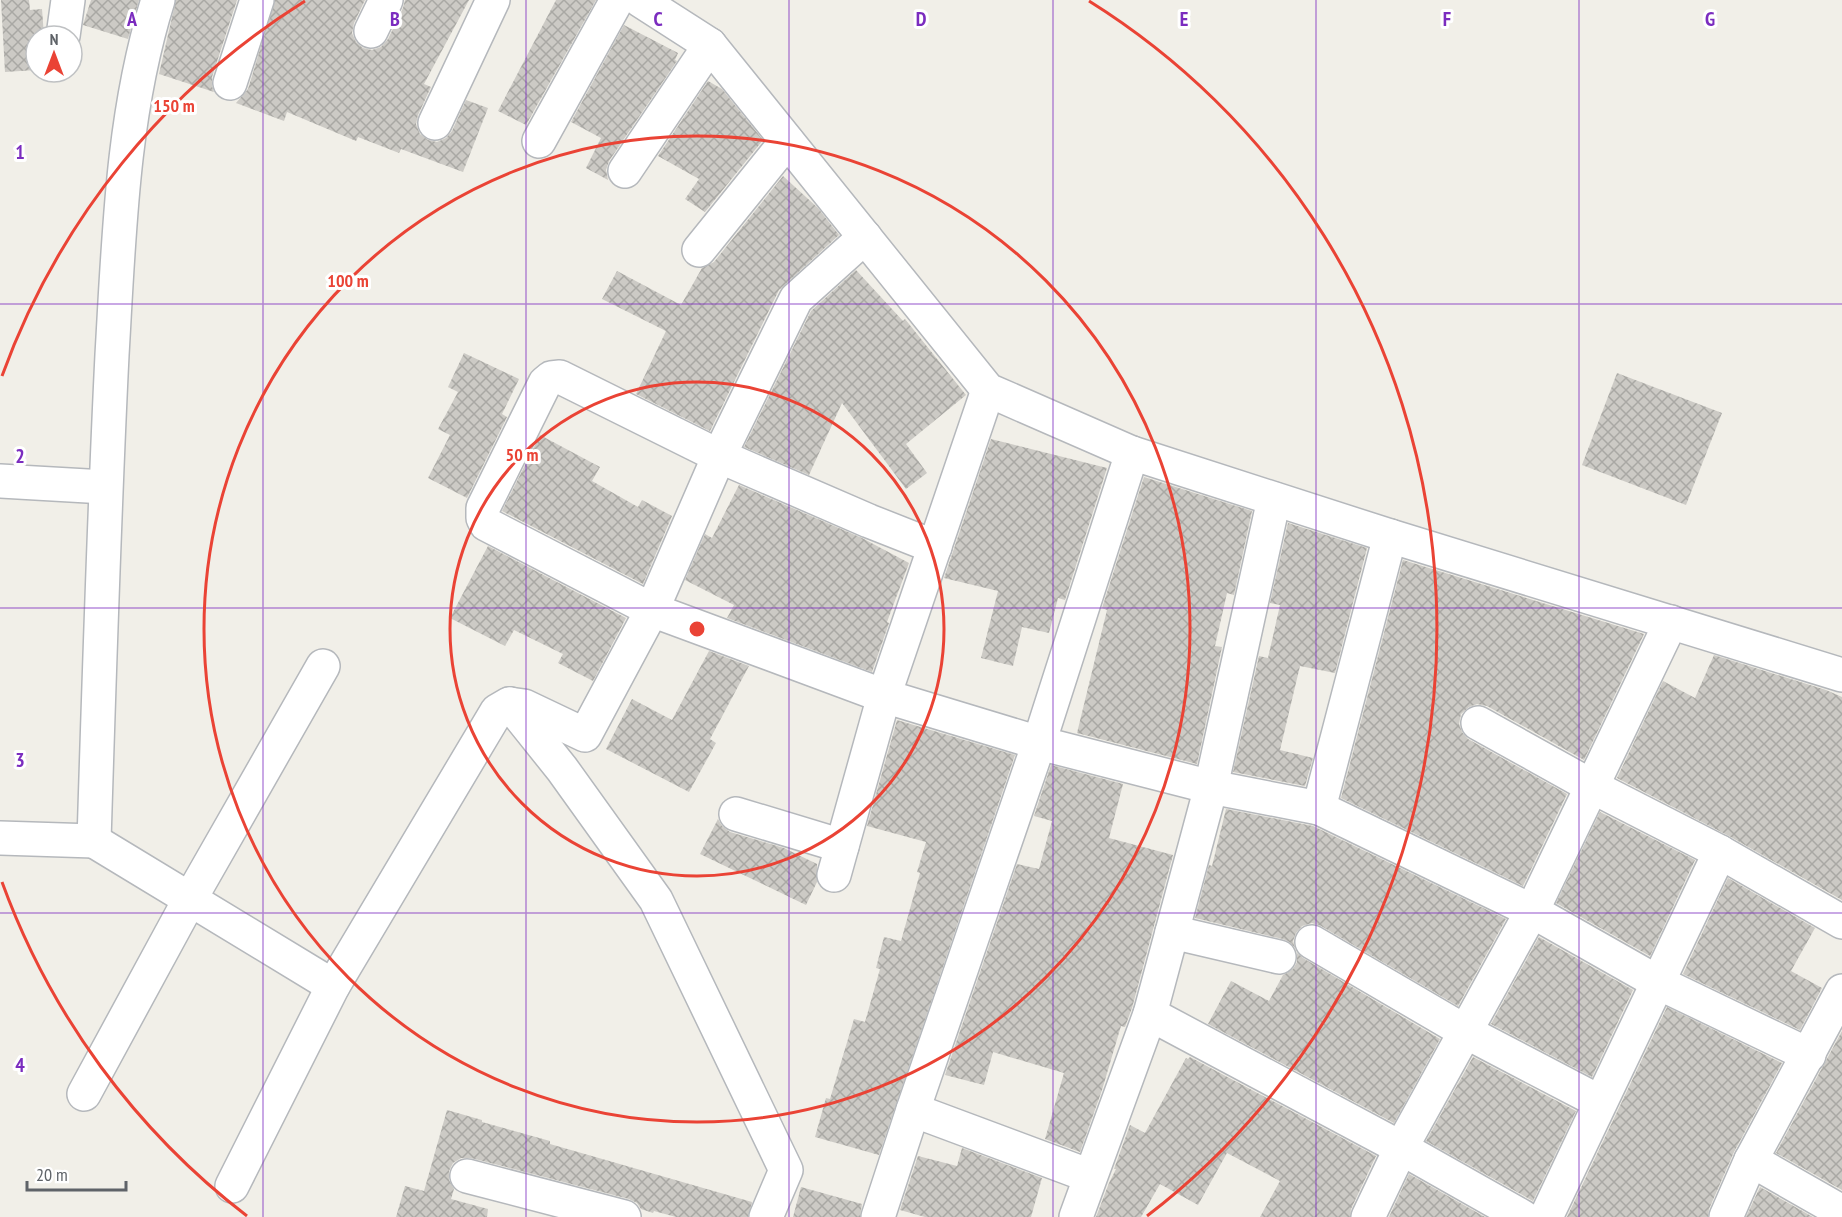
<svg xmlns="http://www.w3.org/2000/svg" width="1842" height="1217" font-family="'PT Sans Narrow',sans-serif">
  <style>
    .building { fill: url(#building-cross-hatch) }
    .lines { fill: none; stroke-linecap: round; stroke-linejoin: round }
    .minor-casing { stroke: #b5b8bc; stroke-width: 36 }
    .minor { stroke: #fff; stroke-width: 33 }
    .grid { fill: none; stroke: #7b2cbf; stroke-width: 1.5; stroke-opacity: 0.55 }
    .ring { fill: none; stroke: #ea4335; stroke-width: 3 }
    .grid-label { font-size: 20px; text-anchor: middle; font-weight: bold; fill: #7b2cbf; stroke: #fff; stroke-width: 6; stroke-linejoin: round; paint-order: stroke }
    .centre { fill: #ea4335; stroke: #fff; stroke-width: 3 }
    .ring-label { font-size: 18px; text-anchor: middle; font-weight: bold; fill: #ea4335; stroke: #fff; stroke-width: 6; stroke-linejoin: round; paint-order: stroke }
  </style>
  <defs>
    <pattern id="building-cross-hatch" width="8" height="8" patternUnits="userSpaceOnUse" patternTransform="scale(1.5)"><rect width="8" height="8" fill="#cccac5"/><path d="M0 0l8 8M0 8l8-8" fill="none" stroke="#a9a8a4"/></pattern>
  </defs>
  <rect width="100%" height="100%" fill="#f1efe8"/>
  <g class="building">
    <path d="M 1,0 L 29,0 L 30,10 L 42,9 L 44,36 L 36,36 L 36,70 L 5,72 Z"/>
    <path d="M 91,0 L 139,0 L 128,39 L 83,25 Z"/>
    <path d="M 176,0 L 237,0 L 212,77 L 212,86 L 214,92 L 159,74 Z"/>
    <path d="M 275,0 L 365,0 L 354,23 L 352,33 L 356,42 L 363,48 L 372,50 L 381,47 L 388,39 L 403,8 L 405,0 L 469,0 L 424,84 L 431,87 L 418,115 L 416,124 L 420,134 L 428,140 L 437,142 L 446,138 L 452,131 L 466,100 L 488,108 L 463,172 L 401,149 L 399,153 L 358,137 L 356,141 L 287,112 L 284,121 L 236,103 L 248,89 Z"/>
    <path d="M 556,0 L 596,0 L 526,125 L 498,111 Z"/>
    <path d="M 624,25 L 678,53 L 675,60 L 677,61 L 609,161 L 606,170 L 608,180 L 586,168 L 601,138 L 571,122 Z"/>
    <path d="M 708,81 L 722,89 L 763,140 L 705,212 L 685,199 L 699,179 L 658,156 Z"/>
    <path d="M 783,176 L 818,208 L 839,235 L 779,290 L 710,431 L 636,394 L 666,331 L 602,299 L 617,271 L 681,305 L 702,268 L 714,262 Z"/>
    <path d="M 856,270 L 903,321 L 905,319 L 966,395 L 906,444 L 927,473 L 906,489 L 842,403 L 809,475 L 744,447 L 811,311 Z"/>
    <path d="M 464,353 L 519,379 L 502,414 L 507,417 L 467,498 L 428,478 L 450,435 L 438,429 L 458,392 L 448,387 Z"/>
    <path d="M 1617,373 L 1722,413 L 1686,505 L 1582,465 Z"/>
    <path d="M 540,435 L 600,467 L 592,481 L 638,507 L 642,500 L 672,516 L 643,584 L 502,511 Z"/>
    <path d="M 991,439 L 1107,468 L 1065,600 L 1058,598 L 1049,633 L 1022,627 L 1013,666 L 981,658 L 998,591 L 944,578 Z"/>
    <path d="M 1144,477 L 1252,511 L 1234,595 L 1227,593 L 1215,646 L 1222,647 L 1197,764 L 1077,733 L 1107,610 L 1102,608 Z"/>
    <path d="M 739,485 L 862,538 L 909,563 L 887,622 L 889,623 L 872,672 L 727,618 L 734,605 L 685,580 L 705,534 L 712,538 Z"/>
    <path d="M 1288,523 L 1367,548 L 1335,673 L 1300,666 L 1280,750 L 1313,758 L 1305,786 L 1233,772 L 1259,656 L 1268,658 L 1280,605 L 1270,603 Z"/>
    <path d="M 488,546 L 626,618 L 593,681 L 558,663 L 563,654 L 514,630 L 505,646 L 450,618 Z"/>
    <path d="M 1403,560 L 1644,634 L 1584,760 L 1487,706 L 1477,704 L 1469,707 L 1461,714 L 1459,724 L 1462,732 L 1468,739 L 1567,794 L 1523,886 L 1341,798 Z"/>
    <path d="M 709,651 L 749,666 L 710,739 L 716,743 L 689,792 L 606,749 L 632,699 L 672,720 Z"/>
    <path d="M 1714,655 L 1826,690 L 1842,697 L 1842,900 L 1729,836 L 1617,778 L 1663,681 L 1695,698 Z"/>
    <path d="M 897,720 L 1015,755 L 879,1155 L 815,1137 L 826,1098 L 830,1099 L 854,1019 L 865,1022 L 880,969 L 876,968 L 884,937 L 901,941 L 920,873 L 917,872 L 926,842 L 867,826 Z"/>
    <path d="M 1051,765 L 1123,784 L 1109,838 L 1173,855 L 1132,1008 L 1125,1027 L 1121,1026 L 1102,1090 L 1080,1152 L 1045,1139 L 1064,1073 L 993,1052 L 984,1085 L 945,1075 L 1017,864 L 1039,869 L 1052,821 L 1034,816 Z"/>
    <path d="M 1226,809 L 1313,826 L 1506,919 L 1458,1006 L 1321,926 L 1312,923 L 1302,926 L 1296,933 L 1293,941 L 1295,948 L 1291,943 L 1283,939 L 1195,918 L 1209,865 L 1212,866 Z"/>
    <path d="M 1600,812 L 1695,860 L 1650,956 L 1556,903 Z"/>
    <path d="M 718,819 L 722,826 L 730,832 L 784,848 L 817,864 L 817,882 L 806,905 L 700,854 Z"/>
    <path d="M 1728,878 L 1815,928 L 1791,971 L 1822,988 L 1800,1030 L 1683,974 Z"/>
    <path d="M 1539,937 L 1633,990 L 1592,1077 L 1491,1024 Z"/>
    <path d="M 1297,953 L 1303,958 L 1440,1039 L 1394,1123 L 1208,1024 L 1231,981 L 1269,1001 L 1283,975 L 1293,969 L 1297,962 Z"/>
    <path d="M 1667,1007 L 1782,1063 L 1734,1152 L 1709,1209 L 1708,1217 L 1567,1217 Z"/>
    <path d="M 1842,1031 L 1842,1190 L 1776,1153 Z"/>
    <path d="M 1190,1057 L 1376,1156 L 1351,1209 L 1350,1217 L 1260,1217 L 1280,1181 L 1227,1153 L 1198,1205 L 1160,1184 L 1141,1217 L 1096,1217 L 1109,1183 L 1116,1169 L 1114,1169 L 1130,1125 L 1145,1133 L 1186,1058 L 1188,1059 Z"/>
    <path d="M 1473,1057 L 1576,1111 L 1533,1201 L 1426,1141 Z"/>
    <path d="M 447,1110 L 482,1120 L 482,1122 L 550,1141 L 550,1144 L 752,1202 L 748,1217 L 676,1217 L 654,1211 L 653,1213 L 641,1209 L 637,1203 L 629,1199 L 471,1158 L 461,1158 L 453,1163 L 449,1171 L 449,1180 L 454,1189 L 451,1199 L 488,1209 L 487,1217 L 396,1217 L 405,1186 L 424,1191 Z"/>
    <path d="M 962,1148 L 1042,1178 L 1031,1217 L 925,1217 L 900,1210 L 918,1156 L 957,1166 Z"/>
    <path d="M 1409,1174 L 1485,1217 L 1389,1217 Z"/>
    <path d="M 801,1187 L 862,1204 L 860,1217 L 793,1217 Z"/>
    <path d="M 1760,1187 L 1813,1217 L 1746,1217 Z"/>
  </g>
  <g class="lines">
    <defs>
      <g id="minor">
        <path d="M 640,0 L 710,45 L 988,390 L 1132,453 L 1390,536 L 1842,675"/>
        <path d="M 371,31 L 386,0"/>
        <path d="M 63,36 L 68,0"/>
        <path d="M 230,83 L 257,0"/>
        <path d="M 435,123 L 493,0"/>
        <path d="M 539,141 L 617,0"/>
        <path d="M 625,171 L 710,45"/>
        <path d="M 699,250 L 787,141"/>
        <path d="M 0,481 L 105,487"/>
        <path d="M 935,547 L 869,521 L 719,456 L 560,377 L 551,378 L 545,383 L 483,508 L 483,518 L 486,524 L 652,610 L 884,696 L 1039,743 L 1211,787 L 1319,808 L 1532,911 L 1659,983 L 1809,1055"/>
        <path d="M 510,704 L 562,769 L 656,900 L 786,1170 L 766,1217"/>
        <path d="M 1478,723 L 1593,787 L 1720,852 L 1842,922"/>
        <path d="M 1319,808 L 1390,536"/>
        <path d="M 736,814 L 842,846"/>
        <path d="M 0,838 L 94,841 C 99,679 104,517 112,355 C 119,236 122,114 158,0"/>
        <path d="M 94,841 L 333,986"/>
        <path d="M 834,875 L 884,696 L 988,390"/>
        <path d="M 1172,932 L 1279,957"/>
        <path d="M 1312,942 L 1466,1032 L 1600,1102"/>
        <path d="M 1150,1014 L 1401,1148 L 1523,1217"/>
        <path d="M 84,1094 L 190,899 L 323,666"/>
        <path d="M 913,1110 L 1090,1176"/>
        <path d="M 1751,1160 L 1842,1212"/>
        <path d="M 467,1176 L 624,1217"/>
        <path d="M 232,1186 L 333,986 L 497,711 L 509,704 L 524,706 L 585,735 L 652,610 L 719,456 L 796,299 L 865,237"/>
        <path d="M 878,1217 L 913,1110 L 1039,743 L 1132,453"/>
        <path d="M 1076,1217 L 1150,1014 L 1211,787 L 1274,499"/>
        <path d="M 1368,1217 L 1401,1148 L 1532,911 L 1671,622"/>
        <path d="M 1546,1217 L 1720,852"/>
        <path d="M 1726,1217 L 1751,1160 L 1842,991"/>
      </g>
    </defs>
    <use href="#minor" class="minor-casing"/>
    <use href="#minor" class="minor"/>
  </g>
  <path class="grid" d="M 263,0 L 263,1217M 526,0 L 526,1217M 789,0 L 789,1217M 1053,0 L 1053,1217M 1316,0 L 1316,1217M 1579,0 L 1579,1217M 0,304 L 1842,304M 0,608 L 1842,608M 0,913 L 1842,913"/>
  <g class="ring">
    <circle cx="697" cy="629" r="247"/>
    <circle cx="697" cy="629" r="493"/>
    <path d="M247 1216A740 740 0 0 1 2 882M2 376A740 740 0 0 1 305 1M1089 1A740 740 0 0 1 1147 1216"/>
  </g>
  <g class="grid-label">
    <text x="132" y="26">A</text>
    <text x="395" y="26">B</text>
    <text x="658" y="26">C</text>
    <text x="921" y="26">D</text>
    <text x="1184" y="26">E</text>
    <text x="1447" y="26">F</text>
    <text x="1710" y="26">G</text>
    <text x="20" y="159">1</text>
    <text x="20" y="463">2</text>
    <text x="20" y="767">3</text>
    <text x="20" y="1072">4</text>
  </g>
  <circle cx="697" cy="629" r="9" class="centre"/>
  <g class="ring-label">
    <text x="174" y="112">150 m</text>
    <text x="348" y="287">100 m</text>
    <text x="522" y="461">50 m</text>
  </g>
  <g transform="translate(54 54)"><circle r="28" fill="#ffffff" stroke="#bfc1c3" stroke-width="1.5"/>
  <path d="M0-4.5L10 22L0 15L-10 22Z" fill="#ea4335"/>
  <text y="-9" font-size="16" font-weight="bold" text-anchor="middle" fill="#5f6368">N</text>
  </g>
  <path d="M27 1181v9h99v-9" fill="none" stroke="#5f6368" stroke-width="3"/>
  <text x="36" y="1181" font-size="18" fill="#5f6368" stroke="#ffffff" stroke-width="4.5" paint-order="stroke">20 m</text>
</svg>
